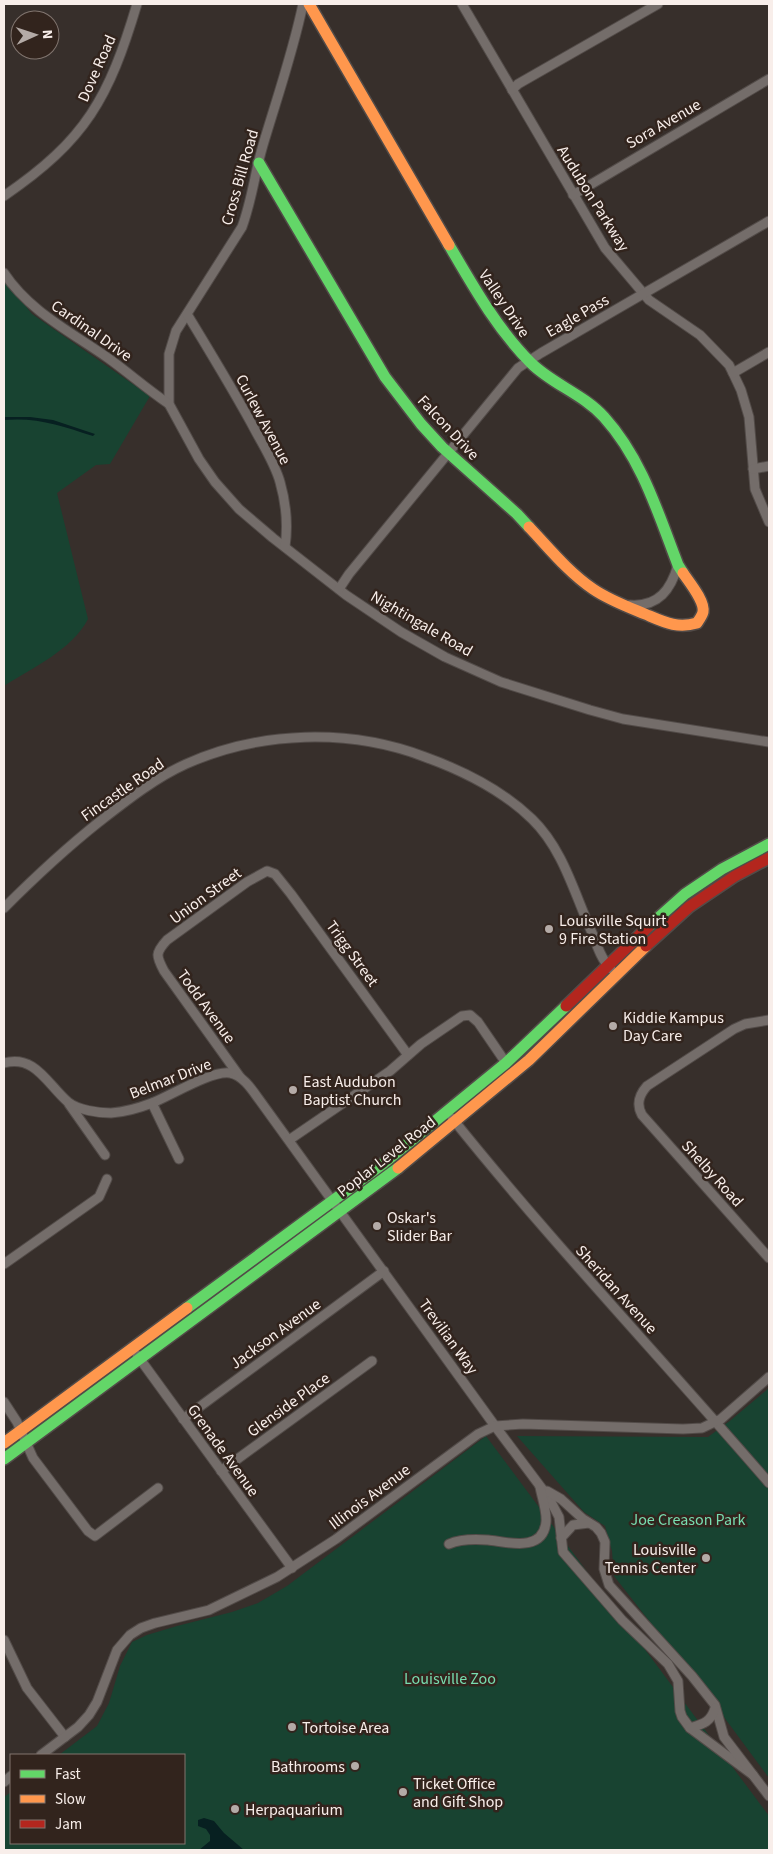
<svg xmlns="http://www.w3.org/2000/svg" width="773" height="1854" font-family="'Source Sans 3',sans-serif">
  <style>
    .green { fill: #184331 }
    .water { fill: #072021 }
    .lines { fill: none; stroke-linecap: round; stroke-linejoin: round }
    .street-casing { stroke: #524b48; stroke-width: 11 }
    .fast-casing { stroke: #524b48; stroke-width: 14 }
    .slow-casing { stroke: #524b48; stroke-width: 14 }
    .jam-casing { stroke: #524b48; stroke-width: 14 }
    .street { stroke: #746d6a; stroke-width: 9 }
    .fast { stroke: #63d668; stroke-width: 11 }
    .slow { stroke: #ff974d; stroke-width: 11 }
    .jam { stroke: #b3261e; stroke-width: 11 }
    .poi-dot { fill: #b4aba7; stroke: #32241d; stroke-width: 2 }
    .labels { text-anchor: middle; stroke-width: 5; stroke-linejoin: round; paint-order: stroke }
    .street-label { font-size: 16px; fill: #f8eeea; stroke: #32241d }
    .poi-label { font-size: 16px; fill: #f8eeea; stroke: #32241d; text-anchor: start }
    .park-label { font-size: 16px; fill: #78ddb0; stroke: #32241d }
  </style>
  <rect width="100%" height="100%" fill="#372f2b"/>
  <g class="green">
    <path d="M 4,279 L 32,314 L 150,396 L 110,464 L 96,465 L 57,493 L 88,619 C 72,650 32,668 4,686 Z"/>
    <path d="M 769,1388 L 769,1778 L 715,1705 L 614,1576 L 612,1551 L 605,1526 L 584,1512 L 517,1436 L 708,1437 L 731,1420 Z"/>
    <path d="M 486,1436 L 769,1816 L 769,1850 L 4,1850 L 4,1797 L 11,1792 L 11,1843 L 184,1843 L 184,1755 L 59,1755 L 97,1726 L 109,1703 L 120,1666 L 132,1642 L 147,1635 L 177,1626 L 232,1612 L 258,1603 L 287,1586 Z"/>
  </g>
  <g class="water">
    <path d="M 4,417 L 30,417 L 53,420 L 95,434 L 93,436 C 62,426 37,417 4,420 Z"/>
    <path d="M 204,1818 L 214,1821 L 224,1833 L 244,1850 L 199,1850 L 210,1841 L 210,1835 L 206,1829 L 198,1826 L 198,1820 Z"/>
  </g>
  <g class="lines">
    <defs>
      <g id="street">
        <path d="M 303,4 C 293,52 277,98 263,145 C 255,172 252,200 242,227 L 176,331 L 169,354 L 169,404 L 199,459 L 215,482 L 239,509 L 273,538 L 346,595 L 401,632 L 445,657 L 501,682 L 590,710 L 623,719 L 769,742"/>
        <path d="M 462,4 L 605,248 L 649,300 L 700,335 L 729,365 L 733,373 L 741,390 L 749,417 L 755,489 L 769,522"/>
        <path d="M 512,90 L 518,84 L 658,4"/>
        <path d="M 573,195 L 769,79"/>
        <path d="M 4,196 C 86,140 109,98 137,4"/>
        <path d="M 4,273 C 29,311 71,332 108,358 C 129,373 148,390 169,404"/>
        <path d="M 187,314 C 210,352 234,391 255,430 C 264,447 275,464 280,482 C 286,503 288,526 285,547"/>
        <path d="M 733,373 L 769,352"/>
        <path d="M 753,469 L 769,466"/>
        <path d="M 339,589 L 349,574 L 518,368 L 541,353 L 769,221"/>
        <path d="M 630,605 C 659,607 671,589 678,565"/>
        <path d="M 4,908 C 34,878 65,849 99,822 C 126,801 155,778 186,764 C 260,731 349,728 425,757 C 464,771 502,790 532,819 C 564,850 575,896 593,935 C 597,946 602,961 611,969"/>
        <path d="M 769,1020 L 745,1024 L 734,1029 L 647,1086 C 639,1095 636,1104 642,1115 L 769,1258"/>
        <path d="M 4,1063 C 35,1054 48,1085 68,1102 C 78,1110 98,1113 111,1113 C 125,1112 139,1108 152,1103 C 170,1096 212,1070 230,1073 C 242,1075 251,1088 258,1098 L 495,1426 L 549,1498 L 559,1517 L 563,1552 L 622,1620 L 668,1664 L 678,1681 L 680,1711 L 682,1717 L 690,1728 L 753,1775"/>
        <path d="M 240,1077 L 164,971 C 156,956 155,953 167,940 L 247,882 L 267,871 L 275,874 L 291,894 L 408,1055"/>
        <path d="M 152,1103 L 179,1159"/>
        <path d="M 69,1104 L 105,1155"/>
        <path d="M 452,1118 C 553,1244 664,1361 769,1483"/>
        <path d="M 289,1140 L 390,1071 L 421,1044 L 462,1016 L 470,1015 L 478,1022 L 506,1063"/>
        <path d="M 4,1264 L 99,1197 L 107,1179"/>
        <path d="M 137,1355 L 292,1568"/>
        <path d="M 4,1402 L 17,1422 L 33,1458 L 88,1531 L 95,1536 L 158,1488"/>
        <path d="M 183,1419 L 384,1271"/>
        <path d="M 221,1471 L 372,1361"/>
        <path d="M 547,1491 L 561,1499 L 583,1519 L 596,1527 L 601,1533 L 605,1542 L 604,1569 L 609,1585 L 692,1676 L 715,1705 L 724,1737 L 769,1796"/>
        <path d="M 561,1538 L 573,1525 L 589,1523"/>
        <path d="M 449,1544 C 460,1539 475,1539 488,1540 C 507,1542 543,1553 546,1522 C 547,1511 542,1498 540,1487"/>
        <path d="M 4,1640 L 27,1688 L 65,1737"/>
        <path d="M 690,1728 C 703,1724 711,1722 715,1708"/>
        <path d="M 41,1755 L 78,1727 L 89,1715 L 97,1702 L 117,1650 L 130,1635 L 141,1628 L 155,1623 L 209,1610 L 277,1577 L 336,1539 L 478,1434 L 495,1426 L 523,1424 L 683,1429 L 702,1428 L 721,1419 L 769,1377"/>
        <path d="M 4,1782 L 11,1776"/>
      </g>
      <g id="fast">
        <path d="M 259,163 L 385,377 L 421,424 L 442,447 L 517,514 L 529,527"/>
        <path d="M 449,245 C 473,286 497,329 531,363 C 552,384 583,394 604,417 C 642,459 658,513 678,565 L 683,573"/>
        <path d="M 649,926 L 685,894 L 722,869 L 769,844"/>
        <path d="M 187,1308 L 384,1163 L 506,1063 L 566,1006"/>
        <path d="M 4,1459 L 398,1168"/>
      </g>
      <g id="slow">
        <path d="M 309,4 L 449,245"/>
        <path d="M 529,527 C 549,548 568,572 593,589 C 609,600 628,607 645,614 C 664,622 677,629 697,623 C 699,620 702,616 703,612 C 705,601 689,582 683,573"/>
        <path d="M 398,1168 L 529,1060 L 646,946"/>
        <path d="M 4,1443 L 187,1308"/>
      </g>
      <g id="jam">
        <path d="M 646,946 L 689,907 L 735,876 L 769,858"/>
        <path d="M 566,1006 L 649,926"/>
      </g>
    </defs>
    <use href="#street" class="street-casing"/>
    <use href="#fast" class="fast-casing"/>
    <use href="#slow" class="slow-casing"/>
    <use href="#jam" class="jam-casing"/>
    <use href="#street" class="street"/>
    <use href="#fast" class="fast"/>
    <use href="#slow" class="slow"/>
    <use href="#jam" class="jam"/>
  </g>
  <g class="poi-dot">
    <circle cx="549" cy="929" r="5"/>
    <circle cx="613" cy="1026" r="5"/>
    <circle cx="293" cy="1090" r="5"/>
    <circle cx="377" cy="1226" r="5"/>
    <circle cx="706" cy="1558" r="5"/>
    <circle cx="292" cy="1727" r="5"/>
    <circle cx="355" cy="1766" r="5"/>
    <circle cx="403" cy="1792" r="5"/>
    <circle cx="235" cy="1809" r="5"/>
  </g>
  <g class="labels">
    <g class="street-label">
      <text transform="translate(96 68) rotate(-66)" y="6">Dove Road</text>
      <text transform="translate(663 123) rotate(-30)" y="6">Sora Avenue</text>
      <text transform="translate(239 177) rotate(-74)" y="6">Cross Bill Road</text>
      <text transform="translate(594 198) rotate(58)" y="6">Audubon Parkway</text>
      <text transform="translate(505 303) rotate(56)" y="6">Valley Drive</text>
      <text transform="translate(577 315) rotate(-30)" y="6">Eagle Pass</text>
      <text transform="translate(92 330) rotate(35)" y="6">Cardinal Drive</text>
      <text transform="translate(264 419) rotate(62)" y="6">Curlew Avenue</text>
      <text transform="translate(449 427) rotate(47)" y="6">Falcon Drive</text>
      <text transform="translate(422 623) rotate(30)" y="6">Nightingale Road</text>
      <text transform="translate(122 789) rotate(-35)" y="6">Fincastle Road</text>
      <text transform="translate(205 895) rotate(-36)" y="6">Union Street</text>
      <text transform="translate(353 953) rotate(54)" y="6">Trigg Street</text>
      <text transform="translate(207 1006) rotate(54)" y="6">Todd Avenue</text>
      <text transform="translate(170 1078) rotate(-21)" y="6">Belmar Drive</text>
      <text transform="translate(386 1156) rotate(-38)" y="6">Poplar Level Road</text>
      <text transform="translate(713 1173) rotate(48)" y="6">Shelby Road</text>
      <text transform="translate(617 1289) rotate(48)" y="6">Sheridan Avenue</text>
      <text transform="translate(275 1333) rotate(-36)" y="6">Jackson Avenue</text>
      <text transform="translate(449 1336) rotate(54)" y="6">Trevilian Way</text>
      <text transform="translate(288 1404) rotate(-36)" y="6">Glenside Place</text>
      <text transform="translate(224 1450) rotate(54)" y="6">Grenade Avenue</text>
      <text transform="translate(369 1496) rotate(-37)" y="6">Illinois Avenue</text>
    </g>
    <g class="poi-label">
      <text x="559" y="926">Louisville Squirt<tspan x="559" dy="18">9 Fire Station</tspan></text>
      <text x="623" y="1023">Kiddie Kampus<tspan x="623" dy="18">Day Care</tspan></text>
      <text x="303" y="1087">East Audubon<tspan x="303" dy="18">Baptist Church</tspan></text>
      <text x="387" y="1223">Oskar's<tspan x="387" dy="18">Slider Bar</tspan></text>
      <text x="696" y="1555" text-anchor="end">Louisville<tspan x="696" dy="18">Tennis Center</tspan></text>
      <text x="302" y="1733">Tortoise Area</text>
      <text x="345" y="1772" text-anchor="end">Bathrooms</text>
      <text x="413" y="1789">Ticket Office<tspan x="413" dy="18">and Gift Shop</tspan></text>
      <text x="245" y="1815">Herpaquarium</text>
    </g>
    <g class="park-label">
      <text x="688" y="1525">Joe Creason Park</text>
      <text x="450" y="1684">Louisville Zoo</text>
    </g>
  </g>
  <rect width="773" height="1854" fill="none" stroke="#f8eeea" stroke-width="10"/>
  <rect x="10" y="1754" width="175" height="90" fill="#32241d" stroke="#81756f"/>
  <rect x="20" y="1770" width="25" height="8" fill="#63d668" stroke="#81756f"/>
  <text x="55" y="1779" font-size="15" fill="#f8eeea">Fast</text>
  <rect x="20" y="1795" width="25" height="8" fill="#ff974d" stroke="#81756f"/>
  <text x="55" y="1804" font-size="15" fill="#f8eeea">Slow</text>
  <rect x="20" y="1820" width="25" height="8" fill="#b3261e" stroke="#81756f"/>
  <text x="55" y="1829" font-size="15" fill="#f8eeea">Jam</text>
  <g transform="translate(35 35) rotate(87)"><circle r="24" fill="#32241d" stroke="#81756f"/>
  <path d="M0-4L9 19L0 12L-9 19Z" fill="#b4aba7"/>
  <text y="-8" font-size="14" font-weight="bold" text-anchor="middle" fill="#f8eeea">N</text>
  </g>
</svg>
